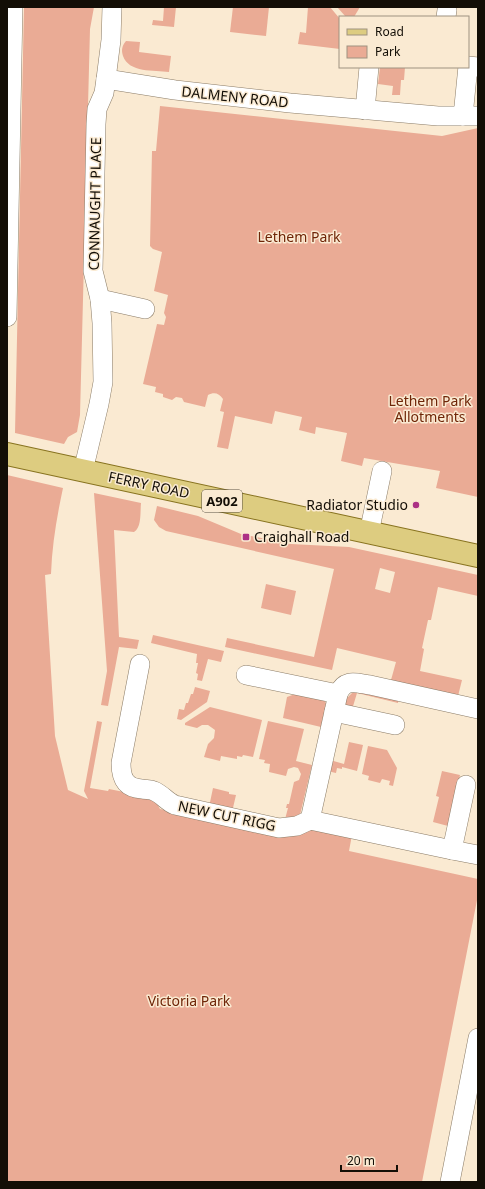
<svg xmlns="http://www.w3.org/2000/svg" width="485" height="1189" font-family="'Noto Sans',sans-serif">
  <style>
    .green { fill: #eaab95; fill-rule: evenodd }
    .lines { fill: none; stroke-linecap: round; stroke-linejoin: round }
    .minor-casing { stroke: #8b7c67; stroke-width: 20 }
    .major-casing { stroke: #88731f; stroke-width: 24 }
    .minor { stroke: #fff; stroke-width: 19 }
    .major { stroke: #ddcc80; stroke-width: 22 }
    .poi-dot { fill: #ac3185; stroke: #faead2; stroke-width: 1.5 }
    .labels { text-anchor: middle; stroke-width: 3; stroke-linejoin: round; paint-order: stroke }
    .shield { fill: #faead2; stroke: #585043; stroke-width: 1 }
    .shield-label { font-size: 13px; font-weight: bold; fill: #130e06 }
    .street-label { font-size: 14px; fill: #130e06; stroke: #faead2 }
    .park-label { font-size: 14px; fill: #6f2507; stroke: #faead2 }
    .poi-label { font-size: 14px; fill: #130e06; stroke: #faead2; text-anchor: end }
  </style>
  <rect width="100%" height="100%" fill="#faead2"/>
  <g class="green">
    <path d="M 24,7 L 94,7 L 90,29 L 80,415 L 77,432 L 68,437 L 64,444 L 15,433 Z"/>
    <path d="M 164,7 L 176,7 L 174,27 L 152,25 L 153,20 L 163,21 Z"/>
    <path d="M 233,7 L 269,7 L 266,36 L 230,32 Z"/>
    <path d="M 308,7 L 330,7 L 340,19 L 340,49 L 298,44 L 300,32 L 306,33 Z"/>
    <path d="M 337,7 L 360,7 L 354,17 L 346,17 Z"/>
    <path d="M 126,41 L 140,42 L 139,52 L 171,56 L 169,72 C 154,70 129,73 123,56 C 121,50 122,46 126,41 Z"/>
    <path d="M 380,67 L 405,67 L 404,80 L 401,80 L 400,95 L 392,95 L 393,86 L 378,84 Z"/>
    <path d="M 160,106 L 442,136 L 478,128 L 478,497 L 436,488 L 440,471 L 364,458 L 362,466 L 341,461 L 347,433 L 316,427 L 315,434 L 299,430 L 302,417 L 275,411 L 272,424 L 235,416 L 228,449 L 217,447 L 224,412 L 220,411 L 223,399 C 219,393 214,392 208,395 L 205,407 L 184,402 L 182,398 L 176,397 L 172,400 L 163,397 L 163,394 L 155,392 L 156,387 L 143,384 L 157,324 L 164,325 L 166,317 L 164,313 L 168,295 L 154,291 L 162,252 L 153,249 L 150,246 L 152,151 L 156,151 Z"/>
    <path d="M 7,475 L 63,488 C 57,516 52,545 51,574 L 45,575 L 55,736 L 68,790 L 88,799 L 84,791 L 97,721 L 102,722 L 90,788 L 108,791 L 109,789 L 154,798 L 160,809 L 248,829 L 310,826 L 352,835 L 349,851 L 478,879 L 478,895 L 422,1182 L 7,1182 Z"/>
    <path d="M 94,493 L 141,503 C 140,512 142,527 134,532 L 114,530 L 119,637 L 139,640 L 137,649 L 119,647 L 108,706 L 101,705 L 107,671 Z"/>
    <path d="M 157,506 L 198,516 L 241,534 L 291,544 L 349,547 L 478,575 L 478,596 L 438,587 L 431,620 L 428,620 L 422,648 L 424,649 L 420,671 L 462,680 L 458,696 L 391,680 L 396,662 L 337,648 L 332,670 L 225,647 L 227,638 L 314,657 L 334,569 L 166,531 L 159,527 L 154,520 ZM 380,568 L 395,572 L 390,593 L 375,589 Z"/>
    <path d="M 266,584 L 296,591 L 291,615 L 261,608 Z"/>
    <path d="M 153,635 L 224,651 L 221,662 L 208,659 L 202,681 L 197,680 L 198,674 L 196,673 L 198,663 L 196,663 L 197,654 L 151,643 Z"/>
    <path d="M 195,687 L 210,691 L 207,702 L 181,720 L 177,719 L 179,709 L 184,710 L 186,703 L 188,703 L 191,694 L 193,694 Z"/>
    <path d="M 355,690 L 398,700 L 398,703 L 357,693 L 351,713 L 340,705 Z"/>
    <path d="M 298,693 L 322,698 L 326,703 L 321,727 L 283,718 L 287,697 Z"/>
    <path d="M 210,707 L 262,720 L 253,757 L 243,755 L 242,757 L 237,756 L 237,759 L 221,756 L 220,761 L 204,757 L 208,744 L 214,738 L 215,730 L 208,725 L 202,725 L 197,728 L 185,725 L 185,723 Z"/>
    <path d="M 268,721 L 304,729 L 296,761 L 312,765 L 299,819 L 284,823 L 288,808 L 286,808 L 287,804 L 289,804 L 294,782 L 299,780 L 301,774 L 298,768 L 294,767 L 288,769 L 286,776 L 269,772 L 270,764 L 264,763 L 265,760 L 259,759 Z"/>
    <path d="M 349,742 L 363,745 L 357,771 L 342,767 L 342,769 L 337,768 L 336,773 L 327,771 L 330,760 L 344,764 Z"/>
    <path d="M 368,746 L 387,750 L 397,768 L 393,786 L 389,785 L 390,781 L 382,779 L 380,783 L 368,780 L 369,776 L 362,774 Z"/>
    <path d="M 442,771 L 460,775 L 448,826 L 433,822 L 439,797 L 436,796 Z"/>
    <path d="M 213,788 L 229,792 L 229,794 L 236,795 L 232,812 L 209,807 Z"/>
  </g>
  <g class="lines">
    <defs>
      <g id="minor">
        <path d="M 446,17 L 447,10"/>
        <path d="M 106,79 L 175,90 L 290,103 L 438,116 L 478,116"/>
        <path d="M 365,110 L 369,67"/>
        <path d="M 463,116 L 468,66 L 478,67"/>
        <path d="M 100,299 L 145,309"/>
        <path d="M 7,317 L 13,7"/>
        <path d="M 83,471 L 99,404 L 103,382 L 102,323 L 100,299 L 93,271 L 96,124 L 97,109 L 104,93 L 106,79 L 111,40 L 112,7"/>
        <path d="M 369,533 L 382,471"/>
        <path d="M 140,664 L 121,763 C 121,778 125,788 142,789 C 146,790 150,789 154,791 C 162,794 167,802 175,805 L 279,828 L 297,826 L 310,820 L 338,694 C 345,678 356,683 370,685 L 478,709"/>
        <path d="M 246,675 L 338,694"/>
        <path d="M 334,712 L 395,725"/>
        <path d="M 310,820 L 452,850 L 466,785"/>
        <path d="M 452,850 L 478,855"/>
        <path d="M 450,1182 L 478,1038"/>
      </g>
      <path id="major" d="M 7,454 L 478,556"/>
    </defs>
    <use href="#minor" class="minor-casing"/>
    <use href="#major" class="major-casing"/>
    <use href="#minor" class="minor"/>
    <use href="#major" class="major"/>
  </g>
  <g class="poi-dot">
    <circle cx="416" cy="505" r="4"/>
    <rect x="242" y="533" width="8" height="8" rx="2"/>
  </g>
  <g class="labels">
    <rect class="shield" x="202" y="490" width="40" height="22" rx="3"/>
    <g class="shield-label">
      <text x="222" y="506">A902</text>
    </g>
    <g class="street-label">
      <text transform="translate(235 97) rotate(6)" y="5">DALMENY ROAD</text>
      <text transform="translate(95 204) rotate(-89)" y="5">CONNAUGHT PLACE</text>
      <text transform="translate(149 485) rotate(12)" y="5">FERRY ROAD</text>
      <text transform="translate(227 816) rotate(12)" y="5">NEW CUT RIGG</text>
    </g>
    <g class="park-label">
      <text x="299" y="242">Lethem Park</text>
      <text x="430" y="406">Lethem Park<tspan x="430" dy="16">Allotments</tspan></text>
      <text x="189" y="1006">Victoria Park</text>
    </g>
    <g class="poi-label">
      <text x="408" y="510">Radiator Studio</text>
      <text x="254" y="542" text-anchor="start">Craighall Road</text>
    </g>
  </g>
  <rect width="485" height="1189" fill="none" stroke="#130e06" stroke-width="16"/>
  <rect x="339" y="16" width="130" height="52" fill="#faead2" stroke="#9e9280"/>
  <rect x="347" y="29" width="20" height="6" fill="#ddcc80" stroke="#9e9280"/>
  <text x="375" y="36" font-size="12" fill="#130e06">Road</text>
  <rect x="347" y="46" width="20" height="12" fill="#eaab95" stroke="#9e9280"/>
  <text x="375" y="56" font-size="12" fill="#130e06">Park</text>
  <path d="M341 1165v6h56v-6" fill="none" stroke="#130e06" stroke-width="2"/>
  <text x="347" y="1165" font-size="12" fill="#130e06" stroke="#faead2" stroke-width="3" paint-order="stroke">20 m</text>
</svg>
